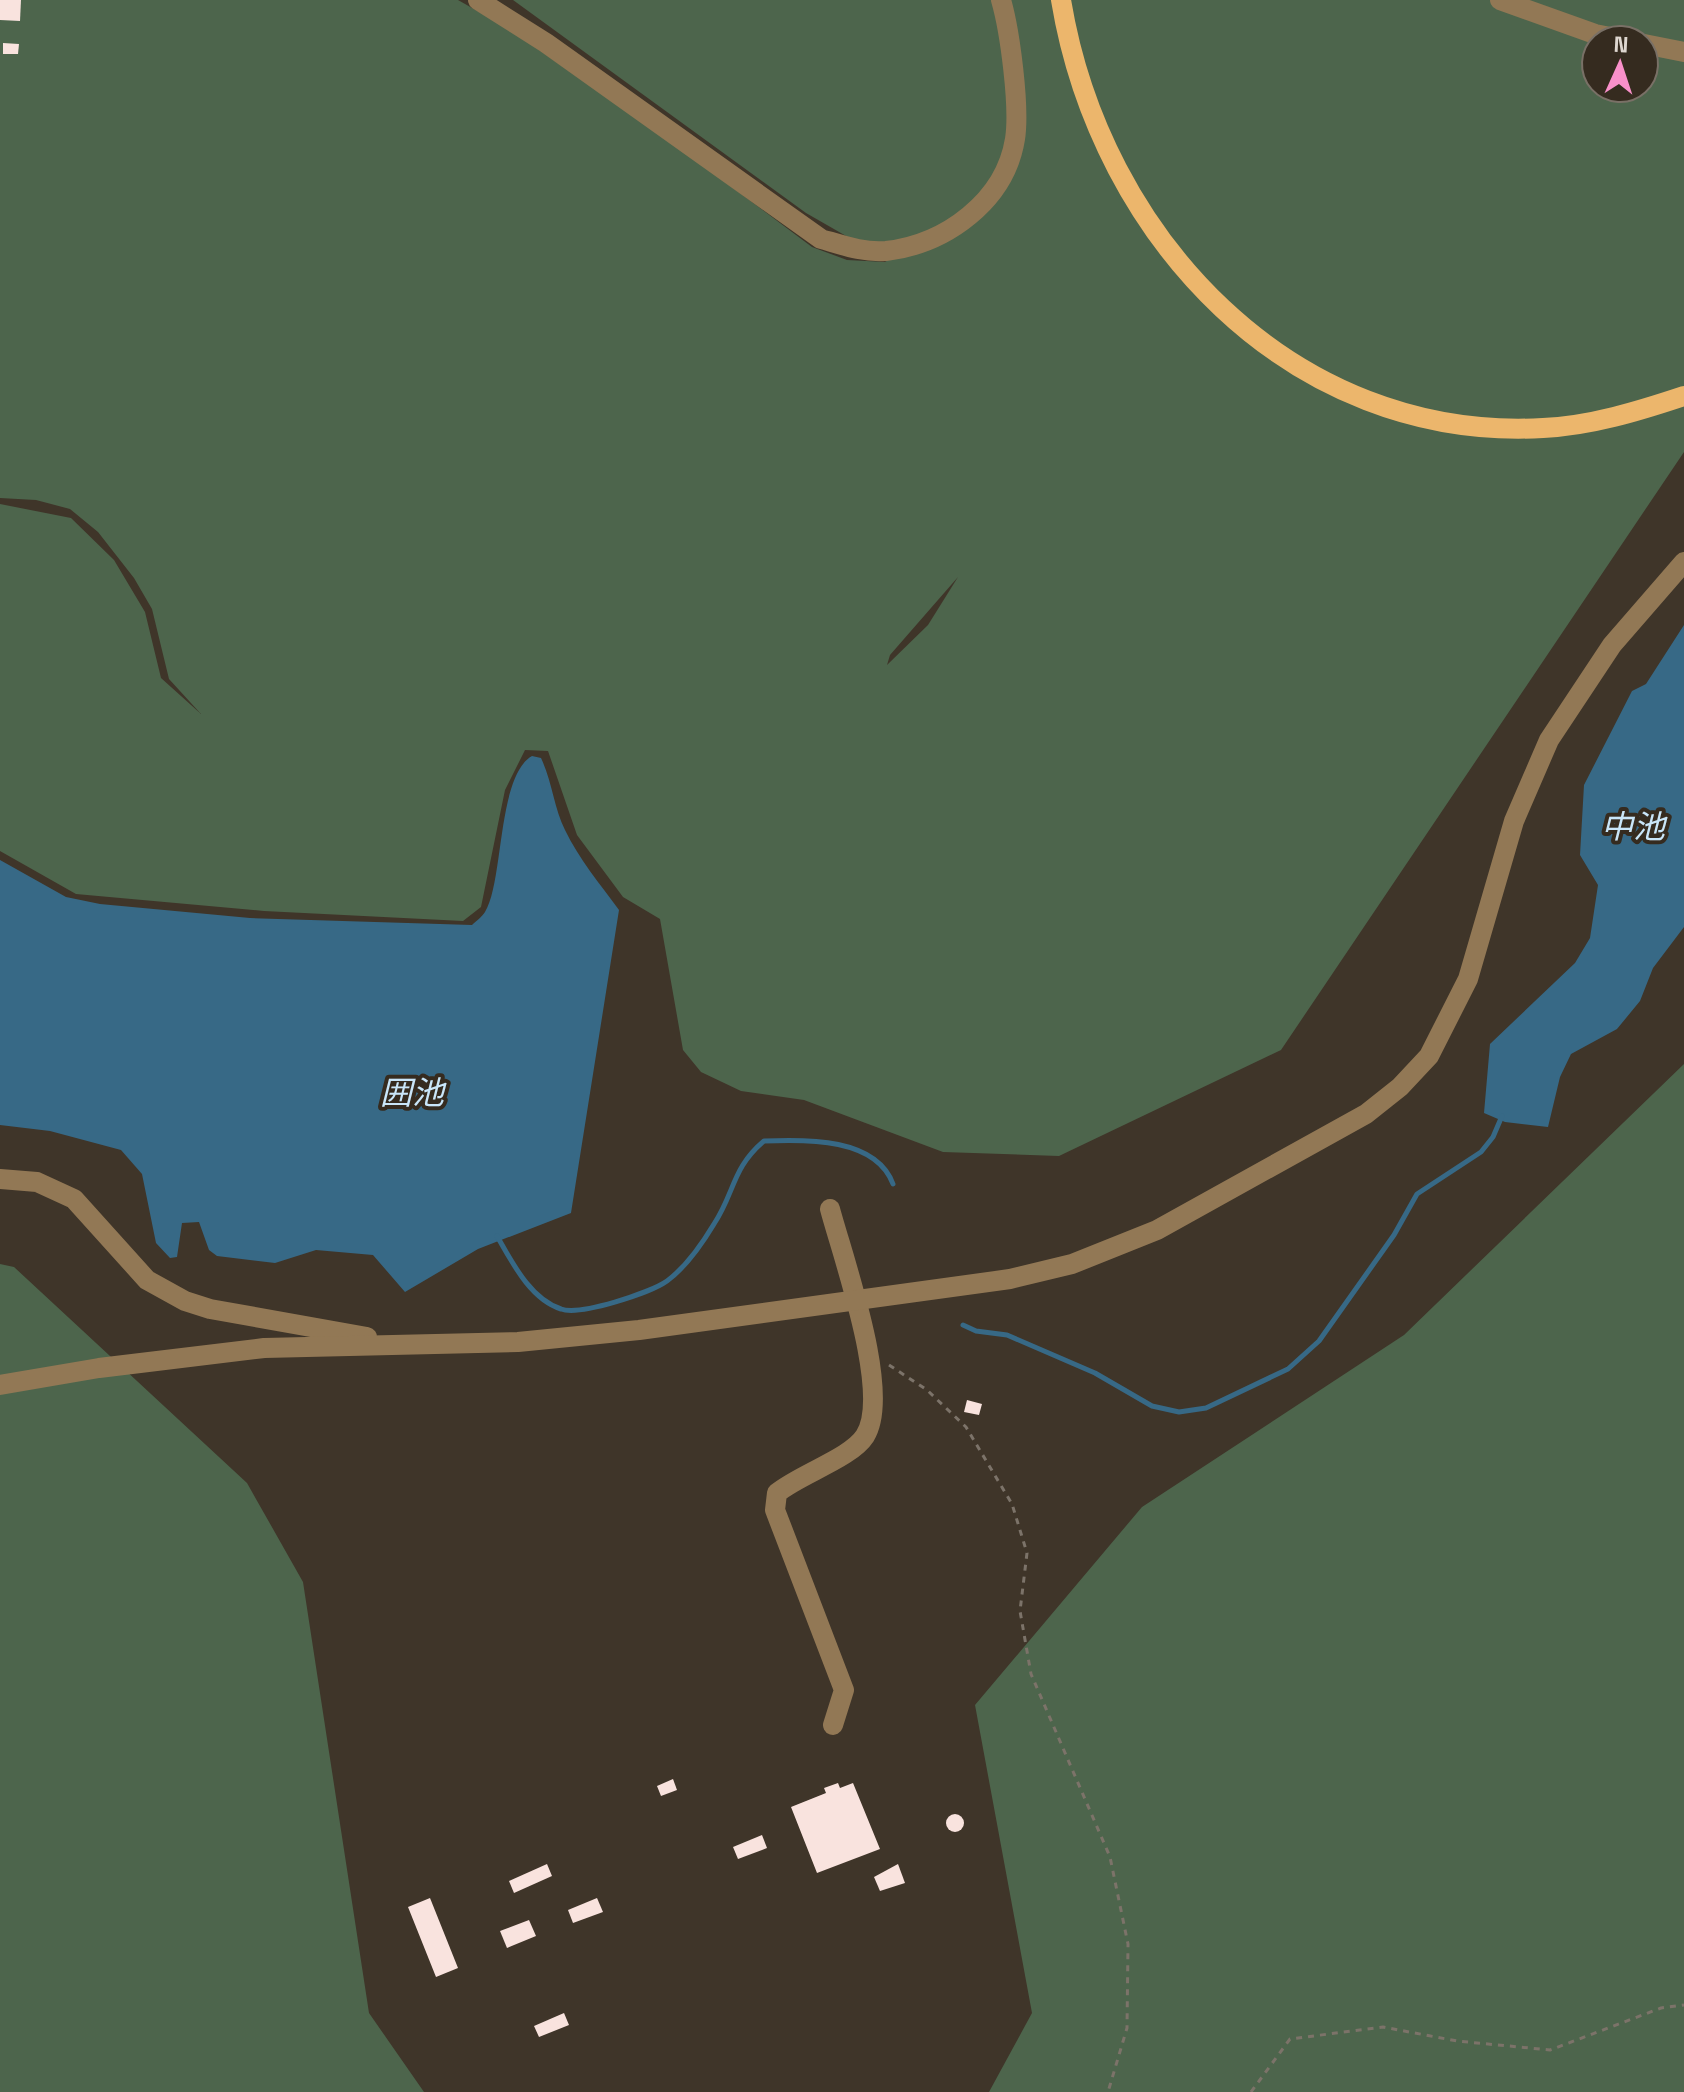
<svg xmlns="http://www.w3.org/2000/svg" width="1684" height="2092" font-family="'Space Grotesk','Noto Sans JP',sans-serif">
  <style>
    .green { fill: #4d654c; fill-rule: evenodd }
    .water { fill: #376986 }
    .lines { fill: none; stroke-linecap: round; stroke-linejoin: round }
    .stream { stroke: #376986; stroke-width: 5 }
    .building { fill: #f9e3de }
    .path { stroke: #7c7369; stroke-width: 3; stroke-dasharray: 6 6; stroke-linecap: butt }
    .minor { stroke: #927855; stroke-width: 20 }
    .major { stroke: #ecb66c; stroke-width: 20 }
    .labels { text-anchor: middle; stroke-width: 8; stroke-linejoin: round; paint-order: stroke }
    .water-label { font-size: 32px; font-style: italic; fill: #c9e6f9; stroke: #352b1f }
  </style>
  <rect width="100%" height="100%" fill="#3f3529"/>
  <g class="green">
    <path d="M 0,0 L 458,0 L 511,30 L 709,170 L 812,247 L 847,260 L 885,262 L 888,260 L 806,213 L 513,0 L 1684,0 L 1684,452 L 1281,1050 L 1059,1156 L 943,1152 L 804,1100 L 741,1091 L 701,1072 L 683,1050 L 660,919 L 623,897 L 577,835 L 548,751 L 525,750 L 505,790 L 481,907 L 463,921 L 264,911 L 76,894 L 0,851 L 0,504 L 71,518 L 114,560 L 145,612 L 161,678 L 201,714 L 169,679 L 152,609 L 134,578 L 98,532 L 70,509 L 36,500 L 0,498 ZM 1596,40 L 1644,40 L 1644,88 L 1596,88 ZM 958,577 L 928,625 L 887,665 L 890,655 Z"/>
    <path d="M 1684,1064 L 1684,2092 L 989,2092 L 1032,2013 L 975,1705 L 1142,1507 L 1404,1335 Z"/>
    <path d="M 0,1264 L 14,1267 L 247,1483 L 303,1582 L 369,2013 L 424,2092 L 0,2092 Z"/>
  </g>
  <g class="water">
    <path d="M 1684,625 L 1684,927 L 1653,968 L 1640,1001 L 1617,1029 L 1571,1054 L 1560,1077 L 1548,1127 L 1505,1122 L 1484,1113 L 1490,1044 L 1575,963 L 1590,938 L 1598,885 L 1580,855 L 1584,785 L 1632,691 L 1646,684 Z"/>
    <path d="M 532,756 L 541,758 C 552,781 554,808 565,830 C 579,859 600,884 619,910 L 571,1213 L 478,1249 L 405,1292 L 373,1255 L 316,1250 L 275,1263 L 217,1256 L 209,1250 L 199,1222 L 182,1223 L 177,1257 L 170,1258 L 156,1243 L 142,1174 L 121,1150 L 50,1131 L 0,1125 L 0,860 L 66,897 L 100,904 L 250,918 L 472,925 C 476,921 482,917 485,912 C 504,881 497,776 532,756 Z"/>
  </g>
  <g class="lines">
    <g class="stream">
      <path d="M 497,1236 C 512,1262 530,1299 561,1309 C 580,1316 650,1293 667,1281 C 686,1267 702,1244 714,1224 C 735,1192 732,1168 764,1141 C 807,1139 876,1138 893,1184"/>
      <path d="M 963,1325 L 976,1331 L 1007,1335 L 1095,1373 L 1152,1406 L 1179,1412 L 1206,1408 L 1288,1369 L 1319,1341 L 1394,1235 L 1417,1194 L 1481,1152 L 1493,1137 L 1502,1116"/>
    </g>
  </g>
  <g class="building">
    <path d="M 0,0 L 21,0 L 20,21 L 0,20 Z"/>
    <path d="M 3,43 L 19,44 L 18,54 L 3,54 Z"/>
    <path d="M 967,1400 L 982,1404 L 979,1415 L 964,1412 Z"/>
    <path d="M 673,1779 L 677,1790 L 661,1796 L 657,1786 Z"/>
    <path d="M 838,1783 L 840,1788 L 853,1783 L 880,1849 L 817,1873 L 791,1807 L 826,1793 L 824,1788 Z"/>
    <circle cx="955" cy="1823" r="9"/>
    <path d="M 762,1835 L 767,1848 L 738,1859 L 733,1847 Z"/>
    <path d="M 547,1864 L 552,1876 L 514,1893 L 509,1881 Z"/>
    <path d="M 898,1864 L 905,1883 L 880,1891 L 874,1877 Z"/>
    <path d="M 430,1898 L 458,1968 L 436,1977 L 408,1907 Z"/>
    <path d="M 597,1898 L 603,1912 L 573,1923 L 568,1910 Z"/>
    <path d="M 529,1920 L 536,1936 L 507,1948 L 500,1931 Z"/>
    <path d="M 564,2013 L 569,2025 L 539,2037 L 534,2026 Z"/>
  </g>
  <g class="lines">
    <g class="path">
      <path d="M 889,1365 L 927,1390 L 966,1427 L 1012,1504 L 1027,1553 L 1020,1611 L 1031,1674 L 1110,1857 L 1128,1944 L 1127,2028 L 1108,2092"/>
      <path d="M 1251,2092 L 1290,2039 L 1383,2027 L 1457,2041 L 1550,2050 L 1661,2008 L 1684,2005"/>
    </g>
    <g class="minor">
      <path d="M 478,0 L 546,43 L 821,239 C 842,245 864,253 886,251 C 946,244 1005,201 1015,139 C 1020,107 1010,31 1001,0"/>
      <path d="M 1500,0 L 1595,34 L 1625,40"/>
      <path d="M 1644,44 L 1684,52"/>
      <path d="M 0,1179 L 37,1182 L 74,1199 L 147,1280 L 185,1301 L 210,1309 L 367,1337"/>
      <path d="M 830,1209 C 843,1258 892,1394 865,1436 C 851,1458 800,1474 777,1493 L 775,1510 L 844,1690 L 833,1725"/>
      <path d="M 0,1385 L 99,1368 L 264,1348 L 518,1342 L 639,1330 L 1010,1279 L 1072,1264 L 1157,1230 L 1366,1114 L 1400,1087 L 1429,1056 L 1468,979 L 1514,821 L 1549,740 L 1612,645 L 1684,562"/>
    </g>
    <path class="major" d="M 1061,0 C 1100,237 1291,442 1543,428 C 1590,426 1639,411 1684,396"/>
  </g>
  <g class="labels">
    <g class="water-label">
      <text x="1633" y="838">中池</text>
      <text x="412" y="1104">囲池</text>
    </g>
  </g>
  <g transform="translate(1620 64) rotate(3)"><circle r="38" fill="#352b1f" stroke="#797066" stroke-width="2"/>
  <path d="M0-6L14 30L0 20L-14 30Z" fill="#f990ca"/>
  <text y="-12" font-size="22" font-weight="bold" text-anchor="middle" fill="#ded7d0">N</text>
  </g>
</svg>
